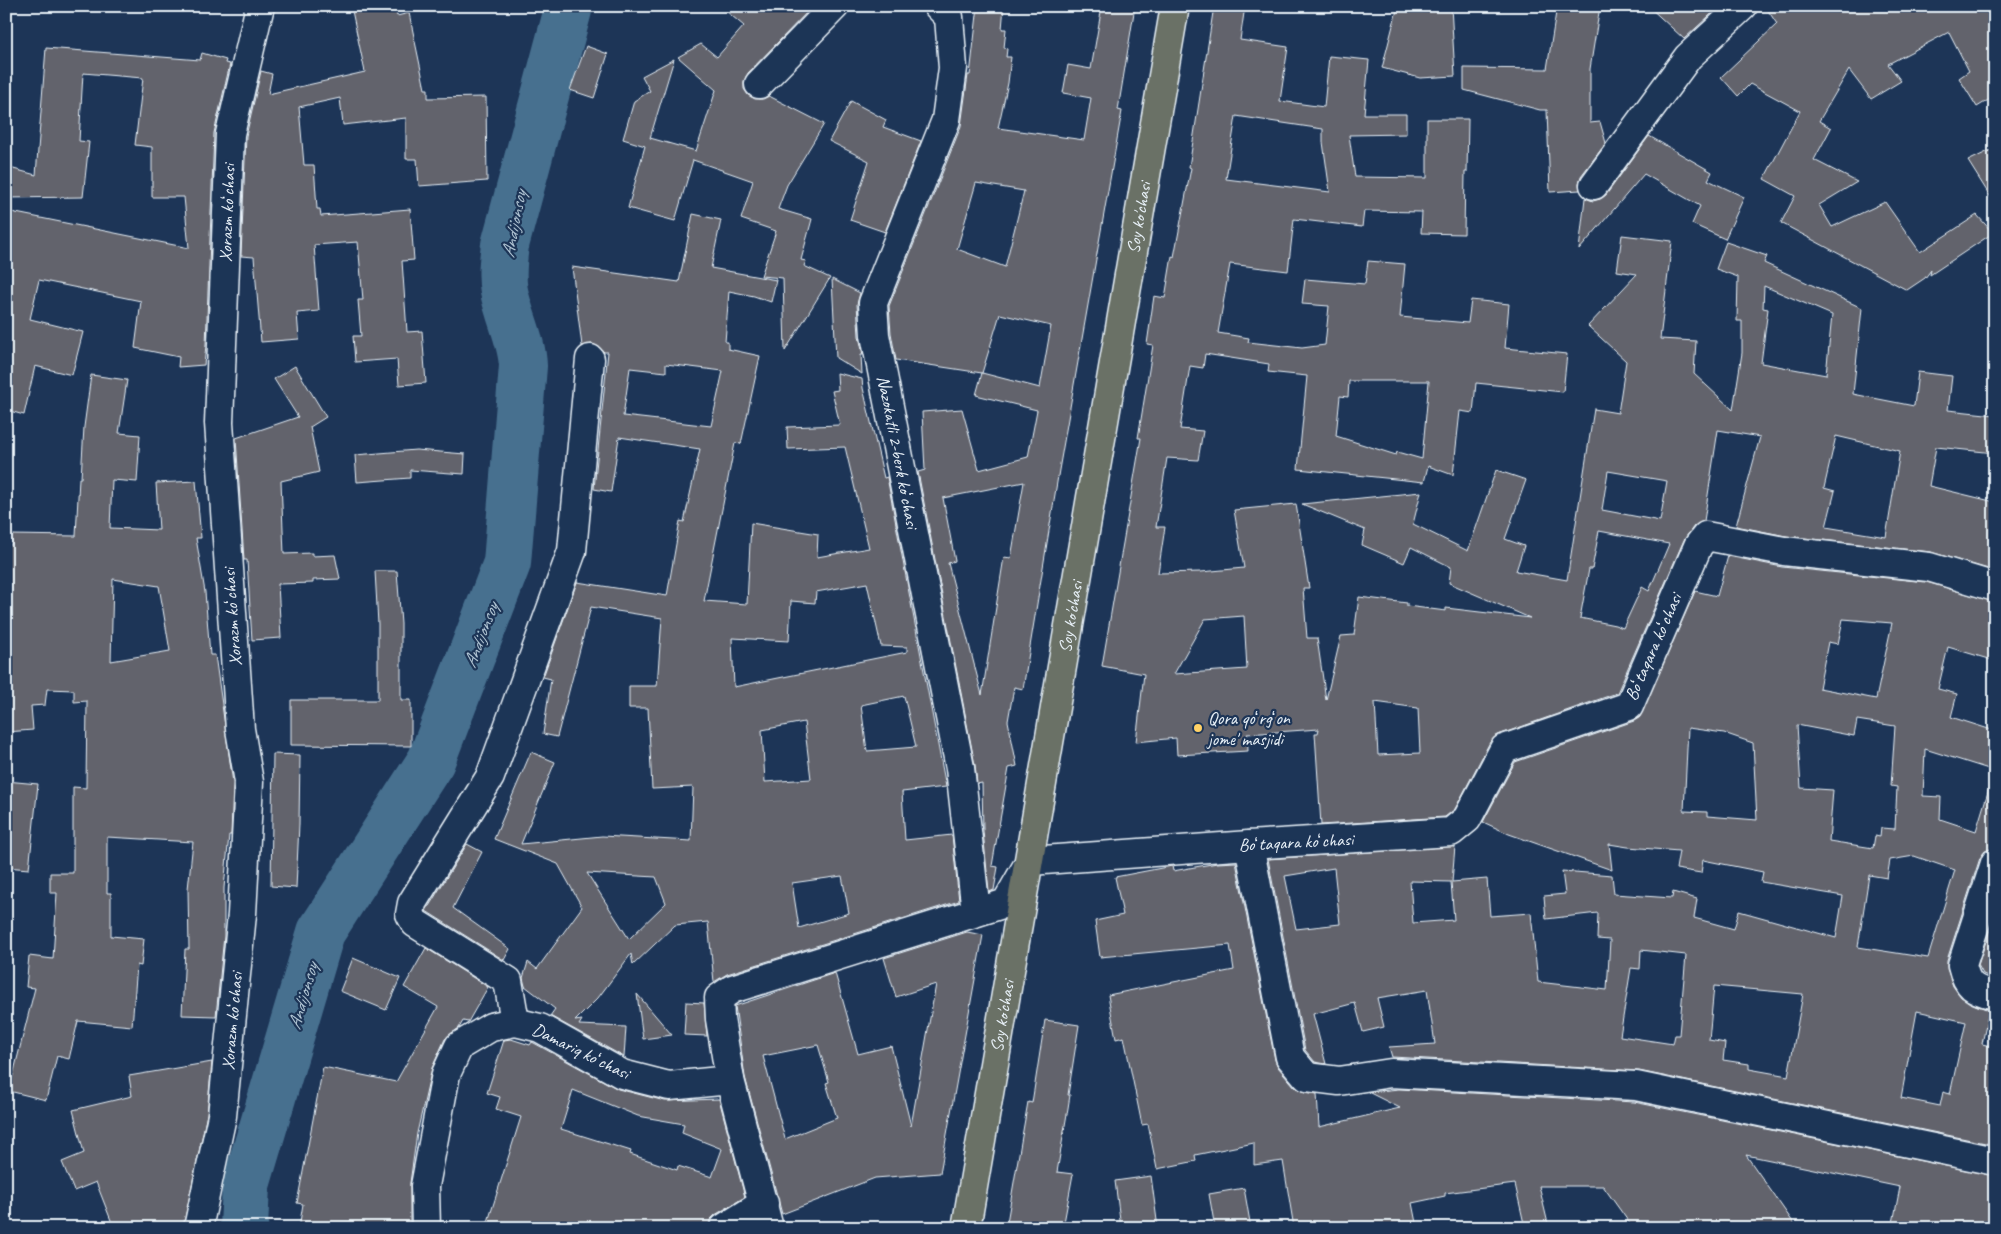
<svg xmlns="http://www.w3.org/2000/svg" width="2001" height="1234" font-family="Caveat,sans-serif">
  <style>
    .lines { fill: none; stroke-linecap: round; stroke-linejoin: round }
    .river { stroke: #47708f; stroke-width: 48 }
    .building { fill: #62636c; stroke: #e8f1f8; fill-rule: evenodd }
    .minor-casing { stroke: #e8f1f8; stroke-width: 31 }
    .major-casing { stroke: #e8f1f8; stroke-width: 31 }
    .minor { stroke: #1d3557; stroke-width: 28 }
    .major { stroke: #6a7166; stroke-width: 28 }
    .poi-dot { fill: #ffd166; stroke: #1d3557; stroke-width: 2 }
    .labels { text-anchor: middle; stroke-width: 4.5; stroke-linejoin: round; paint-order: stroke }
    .street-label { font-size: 18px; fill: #e8f1f8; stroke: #1d3557 }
    .poi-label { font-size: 18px; fill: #e8f1f8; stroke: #1d3557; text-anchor: start }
    .water-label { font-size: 19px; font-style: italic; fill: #b0c4d3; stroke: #1d3557 }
  </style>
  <rect width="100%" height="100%" fill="#1d3557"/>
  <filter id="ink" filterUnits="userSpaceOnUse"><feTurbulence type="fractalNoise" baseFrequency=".02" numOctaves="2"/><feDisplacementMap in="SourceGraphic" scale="10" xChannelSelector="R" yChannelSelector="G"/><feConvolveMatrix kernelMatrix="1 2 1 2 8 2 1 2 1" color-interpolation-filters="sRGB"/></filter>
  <g filter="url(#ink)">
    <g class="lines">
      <path class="river" d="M 244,1228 L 246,1185 L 321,932 L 431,761 L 507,563 L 523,366 C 522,340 509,317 504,291 C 501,276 503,260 505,245 L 569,6"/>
    </g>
    <g class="building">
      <path d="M 351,6 L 393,6 L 397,16 L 409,13 L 425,89 L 428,89 L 428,98 L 486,97 L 487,181 L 419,186 L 417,159 L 406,159 L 406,118 L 343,125 L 340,98 L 299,107 L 304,165 L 314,165 L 317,209 L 320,209 L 321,216 L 410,209 L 414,260 L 402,261 L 407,332 L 422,331 L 426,383 L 399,385 L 397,359 L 355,362 L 353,336 L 361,336 L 358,300 L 363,300 L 358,242 L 314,245 L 319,311 L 297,313 L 299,339 L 261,342 L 254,257 L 241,256 L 246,136 L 261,71 L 272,74 L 268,94 L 365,72 Z"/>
      <path d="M 720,6 L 813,6 L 748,73 L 744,81 L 744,89 L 748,95 L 755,99 L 763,99 L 769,96 L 824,124 L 787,185 L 778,209 L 812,219 L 801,260 L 806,261 L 804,266 L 830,278 L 785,351 L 783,278 L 761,276 L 776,231 L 741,219 L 753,181 L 693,160 L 675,221 L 628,208 L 645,146 L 623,139 L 634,101 L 650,91 L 642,76 L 674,59 L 650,138 L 696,151 L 716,90 L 678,57 L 701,44 L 717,57 L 744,26 Z"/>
      <path d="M 978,6 L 1004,6 L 1002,29 L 1006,29 L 1004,48 L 1007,49 L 1006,57 L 1011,57 L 1008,83 L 998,128 L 1084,140 L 1091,98 L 1063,93 L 1068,65 L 1091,69 L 1102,6 L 1135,6 L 1118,110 L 1122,111 L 1059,470 L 1023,689 L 1014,687 L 1008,721 L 1017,766 L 1009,768 L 992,866 L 998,867 L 994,890 L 989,892 L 983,831 L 982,783 L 977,784 L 975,765 L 918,472 L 925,470 L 922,412 L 962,409 L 979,470 L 1028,457 L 1037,410 L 976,395 L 982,373 L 896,360 L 891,333 L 889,306 L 961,126 L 968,75 L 970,75 ZM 976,183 L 1024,191 L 1005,267 L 957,249 ZM 1000,314 L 1051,326 L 1040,388 L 982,373 ZM 1024,482 L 1011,558 L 1004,557 L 982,695 L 948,563 L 955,561 L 943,498 Z"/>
      <path d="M 1214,6 L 1245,6 L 1240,40 L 1288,47 L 1280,101 L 1324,107 L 1329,56 L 1369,60 L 1364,114 L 1406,114 L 1406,134 L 1349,135 L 1355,177 L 1427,178 L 1427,119 L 1468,119 L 1467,172 L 1465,172 L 1464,234 L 1421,233 L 1422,212 L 1364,211 L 1362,227 L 1294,219 L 1288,271 L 1230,264 L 1218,333 L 1249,338 L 1248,342 L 1302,348 L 1325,345 L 1329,306 L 1302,304 L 1305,279 L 1365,284 L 1368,261 L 1405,264 L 1400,317 L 1468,323 L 1471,300 L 1509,304 L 1505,348 L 1567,354 L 1563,392 L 1476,383 L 1473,413 L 1460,411 L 1453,475 L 1428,466 L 1424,482 L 1298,469 L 1307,376 L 1268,372 L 1269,364 L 1205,354 L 1203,368 L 1190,366 L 1180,429 L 1203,431 L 1198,460 L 1167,458 L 1156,527 L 1165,527 L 1158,573 L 1201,572 L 1244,568 L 1234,510 L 1296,504 L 1309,588 L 1303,588 L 1307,638 L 1317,638 L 1326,700 L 1341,636 L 1354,635 L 1359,597 L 1407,603 L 1407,606 L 1446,611 L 1446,608 L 1530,618 L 1449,583 L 1451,567 L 1411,547 L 1404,563 L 1362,545 L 1365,530 L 1302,504 L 1421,492 L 1413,524 L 1468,551 L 1496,470 L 1526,480 L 1505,539 L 1524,546 L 1516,571 L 1567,580 L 1594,409 L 1618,413 L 1626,361 L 1588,326 L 1637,274 L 1617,271 L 1622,235 L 1672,241 L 1660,339 L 1696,341 L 1694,374 L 1733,410 L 1742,353 L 1742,321 L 1737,321 L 1738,277 L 1716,269 L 1726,242 L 1767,256 L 1764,263 L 1862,308 L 1853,394 L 1914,406 L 1918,372 L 1952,376 L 1948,410 L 1995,415 L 1995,453 L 1936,447 L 1929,486 L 1995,502 L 1995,571 L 1931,552 L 1786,536 L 1736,526 L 1760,437 L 1718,430 L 1704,521 L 1694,526 L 1684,540 L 1617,693 L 1498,735 L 1490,742 L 1455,809 L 1445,817 L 1321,825 L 1315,733 L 1318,733 L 1319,729 L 1247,734 L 1248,751 L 1177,755 L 1176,738 L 1136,742 L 1144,674 L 1102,666 L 1141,438 L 1138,438 L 1153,345 L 1147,344 L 1154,296 L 1165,298 L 1172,256 L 1174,257 L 1191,168 L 1189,167 ZM 1236,116 L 1323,129 L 1323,142 L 1330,192 L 1226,179 ZM 1764,286 L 1832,315 L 1826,375 L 1761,363 L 1768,309 L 1763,308 ZM 1349,381 L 1429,381 L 1422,459 L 1397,452 L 1396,455 L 1336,436 L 1340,396 L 1348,397 ZM 1836,436 L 1900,451 L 1886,537 L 1826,527 L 1835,491 L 1824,488 ZM 1608,471 L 1667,481 L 1660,521 L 1602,510 ZM 1599,531 L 1669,544 L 1649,591 L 1642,587 L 1623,628 L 1615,625 L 1580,618 L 1589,569 L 1592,569 ZM 1244,616 L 1247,669 L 1174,674 L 1205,619 ZM 1375,702 L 1418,708 L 1420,753 L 1378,755 Z"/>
      <path d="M 1398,6 L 1451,6 L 1455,76 L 1420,78 L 1382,68 Z"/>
      <path d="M 1557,6 L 1600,6 L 1590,69 L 1590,123 L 1600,122 L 1606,143 L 1581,176 L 1579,183 L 1580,190 L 1550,192 L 1547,110 L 1540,110 L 1464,90 L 1464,68 L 1547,69 Z"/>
      <path d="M 1648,6 L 1720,6 L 1684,39 Z"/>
      <path d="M 1765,6 L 1995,6 L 1995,96 L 1977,107 L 1959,78 L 1969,71 L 1949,32 L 1888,64 L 1901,81 L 1871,99 L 1849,70 L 1819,121 L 1831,128 L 1814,160 L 1857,182 L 1819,205 L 1832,227 L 1885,202 L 1920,252 L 1977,215 L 1993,233 L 1930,275 L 1931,270 L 1925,278 L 1907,290 L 1781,223 L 1795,196 L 1764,179 L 1800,111 L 1750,84 L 1738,96 L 1721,77 L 1777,24 Z"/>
      <path d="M 586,46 L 608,54 L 594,98 L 570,90 Z"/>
      <path d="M 46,48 L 200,60 L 202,53 L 226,60 L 225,63 L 230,64 L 214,133 L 206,345 L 204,365 L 178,367 L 179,357 L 135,348 L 141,301 L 39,280 L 30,319 L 83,332 L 72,375 L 35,366 L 24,415 L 6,410 L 6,211 L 189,248 L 184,197 L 152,197 L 152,147 L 135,145 L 143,78 L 83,73 L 79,141 L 89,142 L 83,197 L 6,198 L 6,167 L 36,175 Z"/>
      <path d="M 851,101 L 886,120 L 883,127 L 921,141 L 885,232 L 850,220 L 869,161 L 829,141 Z"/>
      <path d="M 1649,136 L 1712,172 L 1708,180 L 1744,197 L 1725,239 L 1692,224 L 1700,206 L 1644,174 L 1579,250 L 1585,198 L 1593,201 L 1600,199 L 1606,195 Z"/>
      <path d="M 1995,148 L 1995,204 L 1968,161 Z"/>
      <path d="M 693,214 L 721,220 L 711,268 L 776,280 L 771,302 L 754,296 L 729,291 L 725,342 L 728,342 L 728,349 L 760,356 L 741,444 L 735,443 L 704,601 L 747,604 L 751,523 L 818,534 L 817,557 L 869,548 L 845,447 L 788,449 L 787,427 L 840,425 L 832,391 L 838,390 L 837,373 L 862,379 L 863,388 L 884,478 L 887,477 L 946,787 L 902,792 L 905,840 L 952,835 L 959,901 L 727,974 L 714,982 L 708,922 L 675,925 L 633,965 L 631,954 L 598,998 L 575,1021 L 582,1020 L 579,1025 L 626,1027 L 624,1057 L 550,1016 L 555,1009 L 525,986 L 523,978 L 528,962 L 537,969 L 582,907 L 558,864 L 494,839 L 531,752 L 555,762 L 521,844 L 602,836 L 691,841 L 693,787 L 652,789 L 648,708 L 629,708 L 629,686 L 657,686 L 662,618 L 591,607 L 557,737 L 543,734 L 551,679 L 543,677 L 577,582 L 667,596 L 680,521 L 684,522 L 700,449 L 619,437 L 611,492 L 594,489 L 608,352 L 604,352 L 599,347 L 592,344 L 582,346 L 572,267 L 679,282 ZM 666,364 L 723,371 L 711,426 L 623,416 L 630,368 L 666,372 ZM 867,583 L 881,646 L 907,647 L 907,652 L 734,687 L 732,638 L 789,641 L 791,601 L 815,603 L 816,592 ZM 904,696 L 916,747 L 867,751 L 861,705 ZM 804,722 L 811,779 L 765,782 L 762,730 ZM 587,873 L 656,877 L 666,903 L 629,939 ZM 842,876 L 849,913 L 799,928 L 792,883 Z"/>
      <path d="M 832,279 L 860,293 L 857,304 L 859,336 L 863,355 L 861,355 L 862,374 L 836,358 Z"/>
      <path d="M 295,366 L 326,417 L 310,427 L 319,472 L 281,481 L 284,554 L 312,553 L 312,556 L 335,555 L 340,579 L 313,580 L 313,583 L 278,584 L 281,638 L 252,640 L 247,560 L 244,560 L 236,438 L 298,417 L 274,379 Z"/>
      <path d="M 91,375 L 127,380 L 119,433 L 140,435 L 137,482 L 112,480 L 110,528 L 159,530 L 156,483 L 196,481 L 201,538 L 196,538 L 205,592 L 210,655 L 215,655 L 233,783 L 231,835 L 229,835 L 224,888 L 224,936 L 216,1016 L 182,1015 L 185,949 L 189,949 L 188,889 L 193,842 L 107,837 L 107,893 L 111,893 L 111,936 L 144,939 L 141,966 L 137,965 L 132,1026 L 78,1021 L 69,1059 L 57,1056 L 46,1100 L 9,1091 L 35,988 L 26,987 L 29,956 L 53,959 L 57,893 L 50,893 L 50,873 L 73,873 L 73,787 L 86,788 L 87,701 L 74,702 L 74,690 L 47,689 L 45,705 L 31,706 L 33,730 L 6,732 L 6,545 L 11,545 L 11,535 L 76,536 L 79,478 L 81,478 L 84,427 ZM 113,579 L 159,586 L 170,651 L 111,661 Z"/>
      <path d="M 416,450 L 465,454 L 464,474 L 410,470 L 410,478 L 357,482 L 355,455 Z"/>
      <path d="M 1728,556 L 1782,567 L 1926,582 L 1995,602 L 1995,661 L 1948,647 L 1938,689 L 1957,694 L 1951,717 L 1995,731 L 1995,771 L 1925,749 L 1923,796 L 1941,797 L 1940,819 L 1976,831 L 1990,785 L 1995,786 L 1995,848 L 1985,851 L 1980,858 L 1947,960 L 1947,969 L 1953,986 L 1961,997 L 1970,1003 L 1989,1010 L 1982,1044 L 1995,1047 L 1995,1145 L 1639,1071 L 1392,1057 L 1389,1047 L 1435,1044 L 1427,990 L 1377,998 L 1384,1027 L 1363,1032 L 1355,1003 L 1313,1014 L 1326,1064 L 1315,1062 L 1305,1050 L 1268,859 L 1455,846 L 1452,882 L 1487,879 L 1490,916 L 1531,913 L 1538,982 L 1607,990 L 1610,940 L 1597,939 L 1598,913 L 1546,919 L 1544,896 L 1565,894 L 1562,871 L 1612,875 L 1614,894 L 1672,898 L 1673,892 L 1697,899 L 1694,918 L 1734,929 L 1739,911 L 1836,938 L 1843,896 L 1761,882 L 1763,872 L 1703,860 L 1701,873 L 1676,869 L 1679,851 L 1628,847 L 1609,844 L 1612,870 L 1509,834 L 1483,822 L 1515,762 L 1634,721 L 1640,717 L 1695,591 L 1717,596 ZM 1843,619 L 1892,623 L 1876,699 L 1819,688 L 1828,642 L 1838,644 ZM 1857,720 L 1895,726 L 1891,786 L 1897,787 L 1895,829 L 1881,828 L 1880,837 L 1875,836 L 1873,848 L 1829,841 L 1833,790 L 1801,788 L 1797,725 L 1854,736 ZM 1688,728 L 1724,733 L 1753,743 L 1757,820 L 1707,816 L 1707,812 L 1684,811 ZM 1914,856 L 1955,870 L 1928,958 L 1858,947 L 1869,875 L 1887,878 L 1890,860 ZM 1334,868 L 1340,924 L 1296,929 L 1285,876 ZM 1410,881 L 1451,882 L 1454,920 L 1413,923 ZM 1641,950 L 1686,955 L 1679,1035 L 1675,1035 L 1673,1044 L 1620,1036 L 1631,968 L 1640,969 ZM 1714,986 L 1803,994 L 1788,1076 L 1749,1069 L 1749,1064 L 1723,1060 L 1725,1043 L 1709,1040 ZM 1917,1011 L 1966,1022 L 1950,1094 L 1943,1092 L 1940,1106 L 1901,1098 Z"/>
      <path d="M 375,571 L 397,571 L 401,624 L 401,700 L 411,700 L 411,746 L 291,745 L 291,700 L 378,700 L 378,624 Z"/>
      <path d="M 273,754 L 300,755 L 299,824 L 296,888 L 271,886 Z"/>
      <path d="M 6,781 L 38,784 L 29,869 L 6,867 Z"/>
      <path d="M 467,844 L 482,852 L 453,908 L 510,949 L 504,960 L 426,911 Z"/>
      <path d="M 1236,862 L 1275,1060 L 1278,1067 L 1295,1087 L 1305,1092 L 1317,1094 L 1319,1127 L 1400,1108 L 1368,1092 L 1379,1091 L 1399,1089 L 1634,1102 L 1995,1176 L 1995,1228 L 1892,1228 L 1900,1187 L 1746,1155 L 1797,1228 L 1633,1228 L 1603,1186 L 1539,1186 L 1549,1228 L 1525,1228 L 1515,1184 L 1445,1193 L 1445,1196 L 1412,1203 L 1417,1228 L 1294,1228 L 1283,1161 L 1254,1165 L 1254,1143 L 1195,1155 L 1196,1161 L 1157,1169 L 1148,1124 L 1142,1125 L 1124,1037 L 1116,1039 L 1108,995 L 1234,970 L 1230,945 L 1100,957 L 1095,921 L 1123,915 L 1115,877 L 1167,867 L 1172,866 L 1173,871 L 1217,863 Z"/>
      <path d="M 1995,915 L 1995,979 L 1983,974 L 1978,965 Z"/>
      <path d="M 967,932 L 983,935 L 940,1173 L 875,1178 L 782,1214 L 745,1077 L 735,1006 L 835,973 L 858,1054 L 891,1046 L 911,1126 L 936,984 L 896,997 L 884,958 ZM 818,1045 L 829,1082 L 826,1083 L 837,1118 L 785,1139 L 763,1056 Z"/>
      <path d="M 426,948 L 488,987 L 468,1022 L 463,1021 L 459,1028 L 445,1039 L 432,1068 L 417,1133 L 410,1183 L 410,1228 L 299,1228 L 303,1204 L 297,1203 L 323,1067 L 396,1082 L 438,1007 L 404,987 Z"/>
      <path d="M 353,958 L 400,978 L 386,1010 L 340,991 Z"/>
      <path d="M 637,994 L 672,1035 L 643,1039 Z"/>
      <path d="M 686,1002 L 704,1003 L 707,1036 L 684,1035 Z"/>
      <path d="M 1045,1020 L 1079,1025 L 1068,1095 L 1070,1095 L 1068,1108 L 1057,1172 L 1073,1174 L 1063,1228 L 1006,1228 L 1028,1102 L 1032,1103 Z"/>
      <path d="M 511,1039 L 530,1045 L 532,1042 L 534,1043 L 618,1089 L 665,1101 L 719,1099 L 745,1197 L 715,1215 L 710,1220 L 708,1228 L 486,1228 L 521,1117 L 496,1109 L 500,1097 L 487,1093 L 504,1040 ZM 573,1090 L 638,1116 L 684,1124 L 682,1133 L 722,1149 L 712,1177 L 678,1166 L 677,1170 L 630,1154 L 631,1151 L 561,1129 Z"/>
      <path d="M 212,1062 L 207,1114 L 183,1228 L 114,1228 L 96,1182 L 74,1191 L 62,1162 L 84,1153 L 73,1110 L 132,1096 L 129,1076 Z"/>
      <path d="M 1151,1176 L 1158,1228 L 1121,1228 L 1115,1181 Z"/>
      <path d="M 1244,1188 L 1251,1228 L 1215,1228 L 1209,1194 Z"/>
    </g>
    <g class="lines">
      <defs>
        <g id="minor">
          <path d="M 938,6 L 949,17 L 953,68 L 946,120 L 873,303 L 875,335 L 960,768 L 976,912"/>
          <path d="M 759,84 L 835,6"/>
          <path d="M 1594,185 L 1688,57 L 1743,6"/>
          <path d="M 1249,845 L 1290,1057 L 1307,1077 L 1339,1081 L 1391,1073 L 1636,1086 L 1995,1161"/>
          <path d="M 1995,863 L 1962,965 C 1967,987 1974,990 1995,995"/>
          <path d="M 515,1022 L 508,981 L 415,923 L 410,914 L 412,903 L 490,777 L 572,551 L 590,359"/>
          <path d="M 730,1080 L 769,1228"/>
          <path d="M 198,1228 L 222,1116 L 242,914 L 249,782 L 240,729 L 219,423 L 230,134 L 260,6"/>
          <path d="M 426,1228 L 425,1186 L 446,1074 L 459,1046 L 491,1027 L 515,1022 L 540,1028 L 622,1074 L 669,1086 L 730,1080 L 720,1019 L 719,998 L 732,989 L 1006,903 L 1030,861 L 1249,845 L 1451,832 L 1467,819 L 1504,749 L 1629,706 L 1698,546 L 1706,536 L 1784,551 L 1929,567 L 1995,587"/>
          <path d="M 724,1228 L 764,1203"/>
        </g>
        <g id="major">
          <path id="s1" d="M 966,1228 L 1175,6"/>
        </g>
      </defs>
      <use href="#minor" class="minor-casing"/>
      <use href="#major" class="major-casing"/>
      <use href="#minor" class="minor"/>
      <use href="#major" class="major"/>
    </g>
  </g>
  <circle class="poi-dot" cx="1198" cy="728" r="5"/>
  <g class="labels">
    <g class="street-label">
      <text transform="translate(227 213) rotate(-88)" y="6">Xorazm koʻchasi</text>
      <text dy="6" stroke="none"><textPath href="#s1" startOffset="1025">Soy ko'chasi</textPath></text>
      <text transform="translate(898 452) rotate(79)" y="6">Nazokatli 2-berk koʻchasi</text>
      <text transform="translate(232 617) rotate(-94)" y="6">Xorazm koʻchasi</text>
      <text dy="6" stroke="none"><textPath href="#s1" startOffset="620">Soy ko'chasi</textPath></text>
      <text transform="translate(1653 647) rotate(-66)" y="6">Boʻtaqara koʻchasi</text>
      <text transform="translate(1296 842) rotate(-3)" y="6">Boʻtaqara koʻchasi</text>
      <text dy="6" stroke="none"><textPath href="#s1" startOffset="215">Soy ko'chasi</textPath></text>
      <text transform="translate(232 1021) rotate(-85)" y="6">Xorazm koʻchasi</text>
      <text transform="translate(581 1051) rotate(26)" y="6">Damariq koʻchasi</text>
    </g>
    <g class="poi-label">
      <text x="1208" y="724">Qora qoʻrgʻon<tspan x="1208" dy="21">jome' masjidi</tspan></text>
    </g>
    <g class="water-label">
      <text transform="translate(513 224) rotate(-79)" y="7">Andijonsoy</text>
      <text transform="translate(480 635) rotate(-69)" y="7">Andijonsoy</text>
      <text transform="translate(302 996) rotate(-74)" y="7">Andijonsoy</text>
    </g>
  </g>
  <rect width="2001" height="1234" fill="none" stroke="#1d3557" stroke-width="25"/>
  <rect x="12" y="12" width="1976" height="1209" fill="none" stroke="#e8f1f8" stroke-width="2" filter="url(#ink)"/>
</svg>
